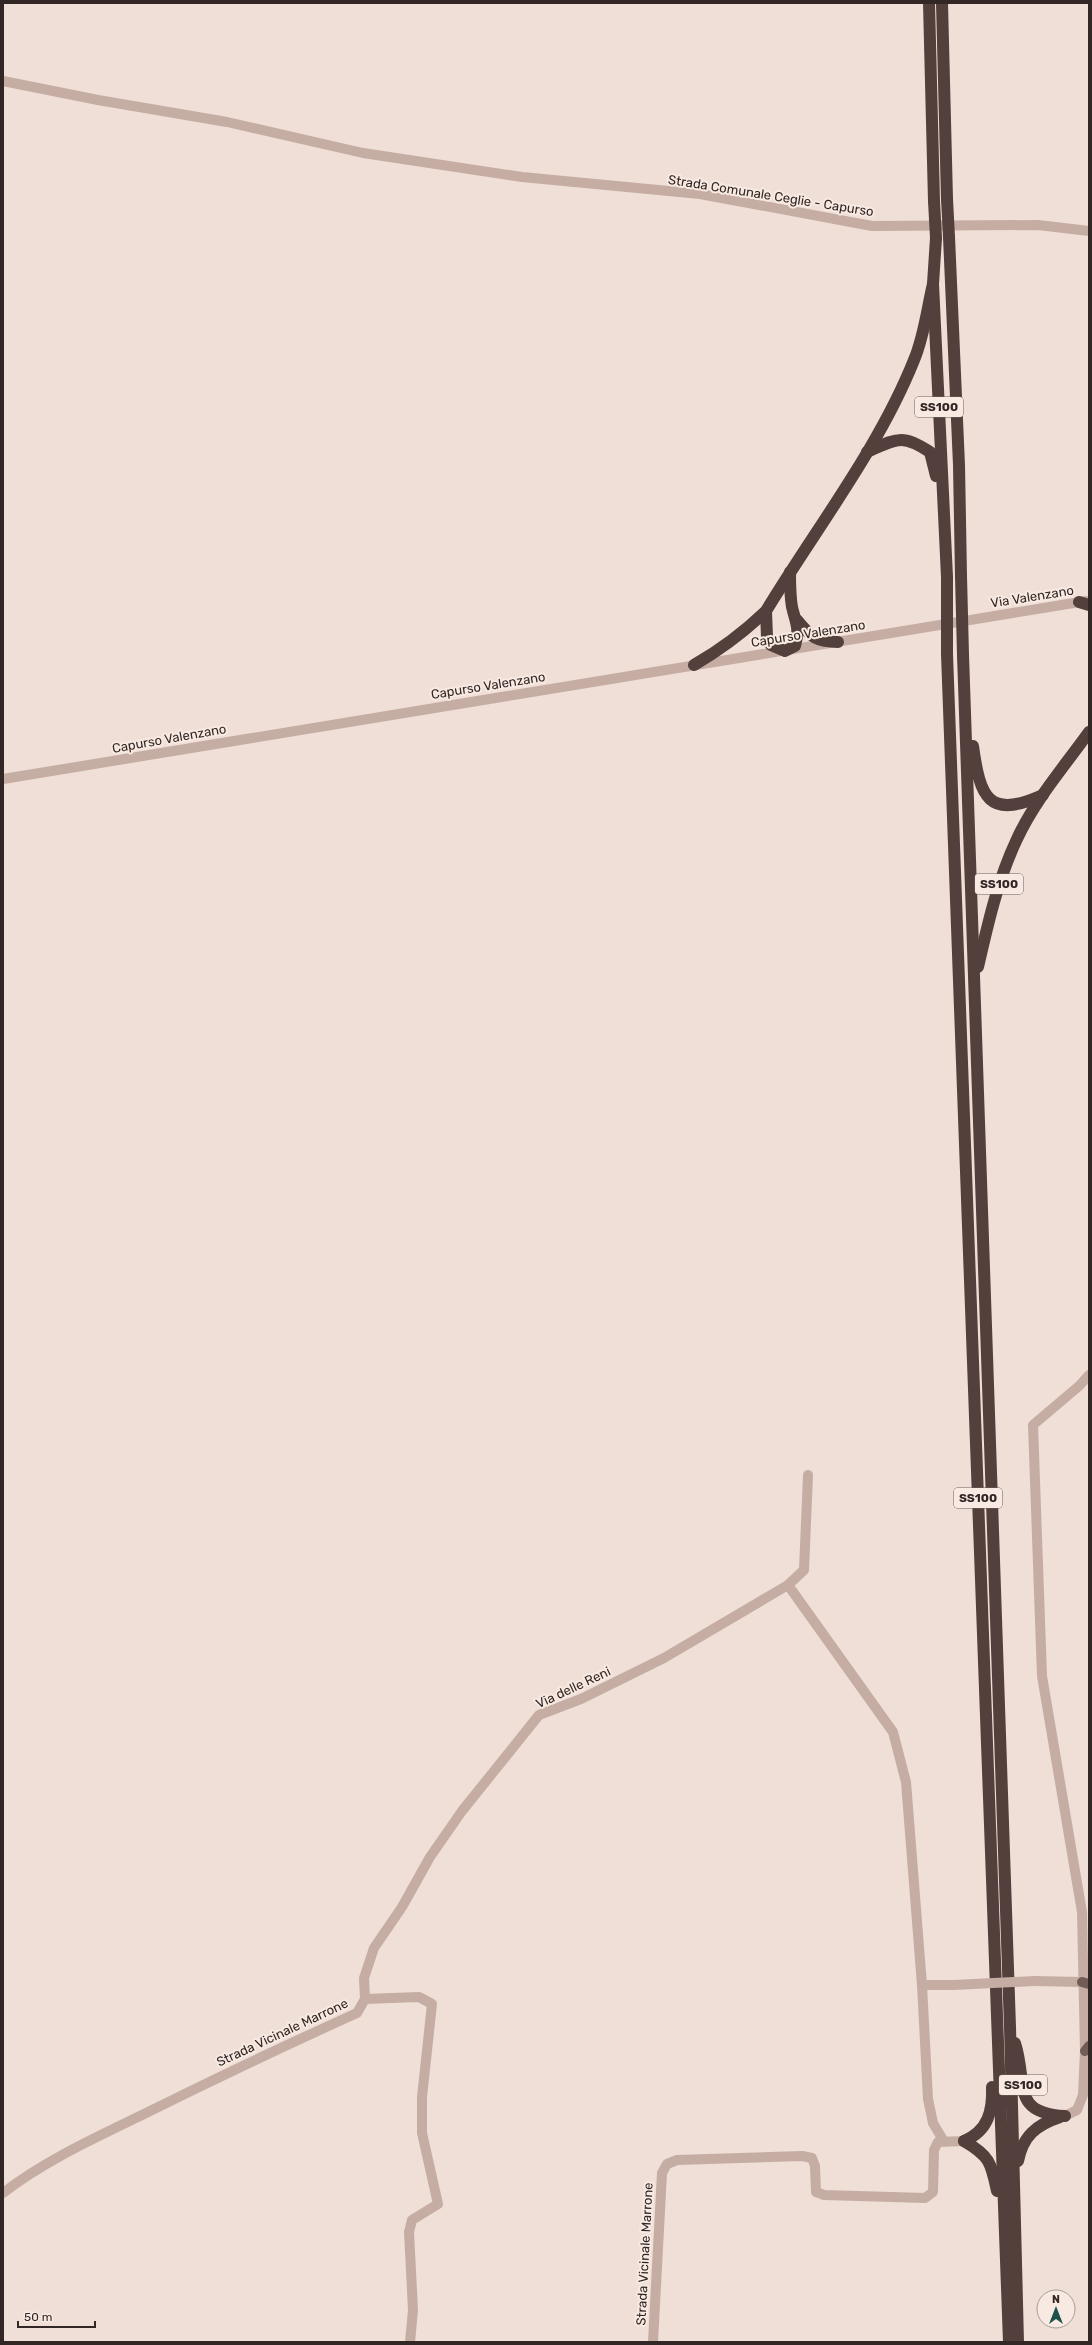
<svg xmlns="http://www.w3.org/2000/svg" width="1092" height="2345" font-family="Rubik,sans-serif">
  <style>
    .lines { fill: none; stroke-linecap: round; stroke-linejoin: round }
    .minor { stroke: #c6ada3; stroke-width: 10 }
    .major { stroke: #735b56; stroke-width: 10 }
    .highway { stroke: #533f3c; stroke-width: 12 }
    .minor-bridge { stroke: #c6ada3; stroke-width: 10 }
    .highway-bridge { stroke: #533f3c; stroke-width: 12 }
    .labels { text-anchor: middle; stroke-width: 4; stroke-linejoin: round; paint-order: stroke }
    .shield { fill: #f8eae2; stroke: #6d625e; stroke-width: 1 }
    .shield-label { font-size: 12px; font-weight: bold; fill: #322725 }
    .street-label { font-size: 13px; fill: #322725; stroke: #f8eae2 }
  </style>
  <rect width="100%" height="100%" fill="#efdfd7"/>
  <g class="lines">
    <g class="minor">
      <path d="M 3,81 L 98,100 L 227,122 L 363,153 L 522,177 L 700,194 L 872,226 L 1038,225 L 1089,231"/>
      <path d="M 3,779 L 1086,601"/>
      <path d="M 788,1585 L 893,1732 L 906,1782 L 922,1985 L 928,2099 L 933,2123 L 943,2140"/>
      <path d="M 1035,1981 L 1082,1982"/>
      <path d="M 922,1985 L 954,1985"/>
      <path d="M 365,1999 L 364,1978 L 374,1948 L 402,1907 L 430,1857 L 462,1811 L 539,1715 L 581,1699 L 664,1658 L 788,1585 L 804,1570 L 808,1475"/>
      <path d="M 1065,2116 L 1077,2110 L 1083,2095 L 1085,2051 L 1082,1912 L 1042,1676 L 1033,1425 L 1079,1386 L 1089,1375"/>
      <path d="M 3,2193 C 44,2161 93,2139 140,2116 C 212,2080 284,2046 357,2013 L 365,1999 L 419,1997 L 432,2004 L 422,2097 L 422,2133 L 438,2204 L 412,2220 L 409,2232 L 413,2310 L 410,2342"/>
      <path d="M 653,2342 L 662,2173 L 667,2164 L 677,2160 L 802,2156 L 812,2158 L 815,2166 L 816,2192 L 824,2195 L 925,2198 L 933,2192 L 934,2150 L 938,2142 L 964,2141"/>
    </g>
    <g class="major">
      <path d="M 1082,1982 L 1089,1984"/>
      <path d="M 1085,2051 L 1089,2046"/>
    </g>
    <g class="highway">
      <path d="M 929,3 L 934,201"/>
      <path d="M 942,3 L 947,199"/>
      <path d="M 949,237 L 959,465 L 961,576"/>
      <path d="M 936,238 L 933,284 L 947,577"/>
      <path d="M 867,452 C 896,439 902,433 930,452 L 936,476"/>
      <path d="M 1079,602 L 1089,605"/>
      <path d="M 766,611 L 767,637 L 771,645 L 785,651 L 795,646 C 800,628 796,624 792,607 C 790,596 790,584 790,572"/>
      <path d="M 797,620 C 811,637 816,642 838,642"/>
      <path d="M 947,654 L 1009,2342"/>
      <path d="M 963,655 L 1010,2027 L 1018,2342"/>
      <path d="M 694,665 C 720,650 744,632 766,611 C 815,530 879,448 914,360 C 924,337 927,309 933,284"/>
      <path d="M 973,746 C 980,797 988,820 1043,795"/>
      <path d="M 978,967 C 988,923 998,879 1017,839 C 1035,800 1064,767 1089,732"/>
      <path d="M 1015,2043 C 1028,2083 1010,2113 1065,2116"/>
      <path d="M 964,2141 C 988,2131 993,2111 992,2087"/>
      <path d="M 964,2141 C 990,2156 991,2163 997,2191"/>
      <path d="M 1018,2161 C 1023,2136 1036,2125 1060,2117"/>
    </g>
    <path class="minor-bridge" d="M 954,1985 L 1035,1981"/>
    <g class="highway-bridge">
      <path d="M 947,199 L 949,237"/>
      <path d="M 934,201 L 936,238"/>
      <path d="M 961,576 L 963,655"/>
      <path d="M 947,577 L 947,654"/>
    </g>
  </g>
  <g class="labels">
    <g class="shield">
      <rect x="915" y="397" width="48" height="20" rx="3"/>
      <rect x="975" y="874" width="48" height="20" rx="3"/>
      <rect x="954" y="1488" width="48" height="20" rx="3"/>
      <rect x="999" y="2075" width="48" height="20" rx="3"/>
    </g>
    <g class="shield-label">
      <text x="939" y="411">SS100</text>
      <text x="999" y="888">SS100</text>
      <text x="978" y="1502">SS100</text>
      <text x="1023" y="2089">SS100</text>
    </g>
    <g class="street-label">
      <text transform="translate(771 195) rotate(9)" y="5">Strada Comunale Ceglie - Capurso</text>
      <text transform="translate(1032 596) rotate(-9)" y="5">Via Valenzano</text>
      <text transform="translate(808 633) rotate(-9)" y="5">Capurso Valenzano</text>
      <text transform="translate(488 685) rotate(-9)" y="5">Capurso Valenzano</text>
      <text transform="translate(169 738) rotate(-10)" y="5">Capurso Valenzano</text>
      <text transform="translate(573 1687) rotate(-25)" y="5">Via delle Reni</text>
      <text transform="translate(282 2032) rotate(-25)" y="5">Strada Vicinale Marrone</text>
      <text transform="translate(644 2254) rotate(-87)" y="5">Strada Vicinale Marrone</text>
    </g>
  </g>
  <rect width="1092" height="2345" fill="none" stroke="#322725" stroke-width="8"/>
  <g transform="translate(1056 2309)"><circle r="19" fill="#f8eae2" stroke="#a99c96"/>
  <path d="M0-3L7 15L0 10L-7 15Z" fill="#1d514b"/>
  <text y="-6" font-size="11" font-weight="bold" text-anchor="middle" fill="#322725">N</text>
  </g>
  <path d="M18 2321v6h77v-6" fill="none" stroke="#322725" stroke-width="2"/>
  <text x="24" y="2321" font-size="12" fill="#322725" stroke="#f8eae2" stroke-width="3" paint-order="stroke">50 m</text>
</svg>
